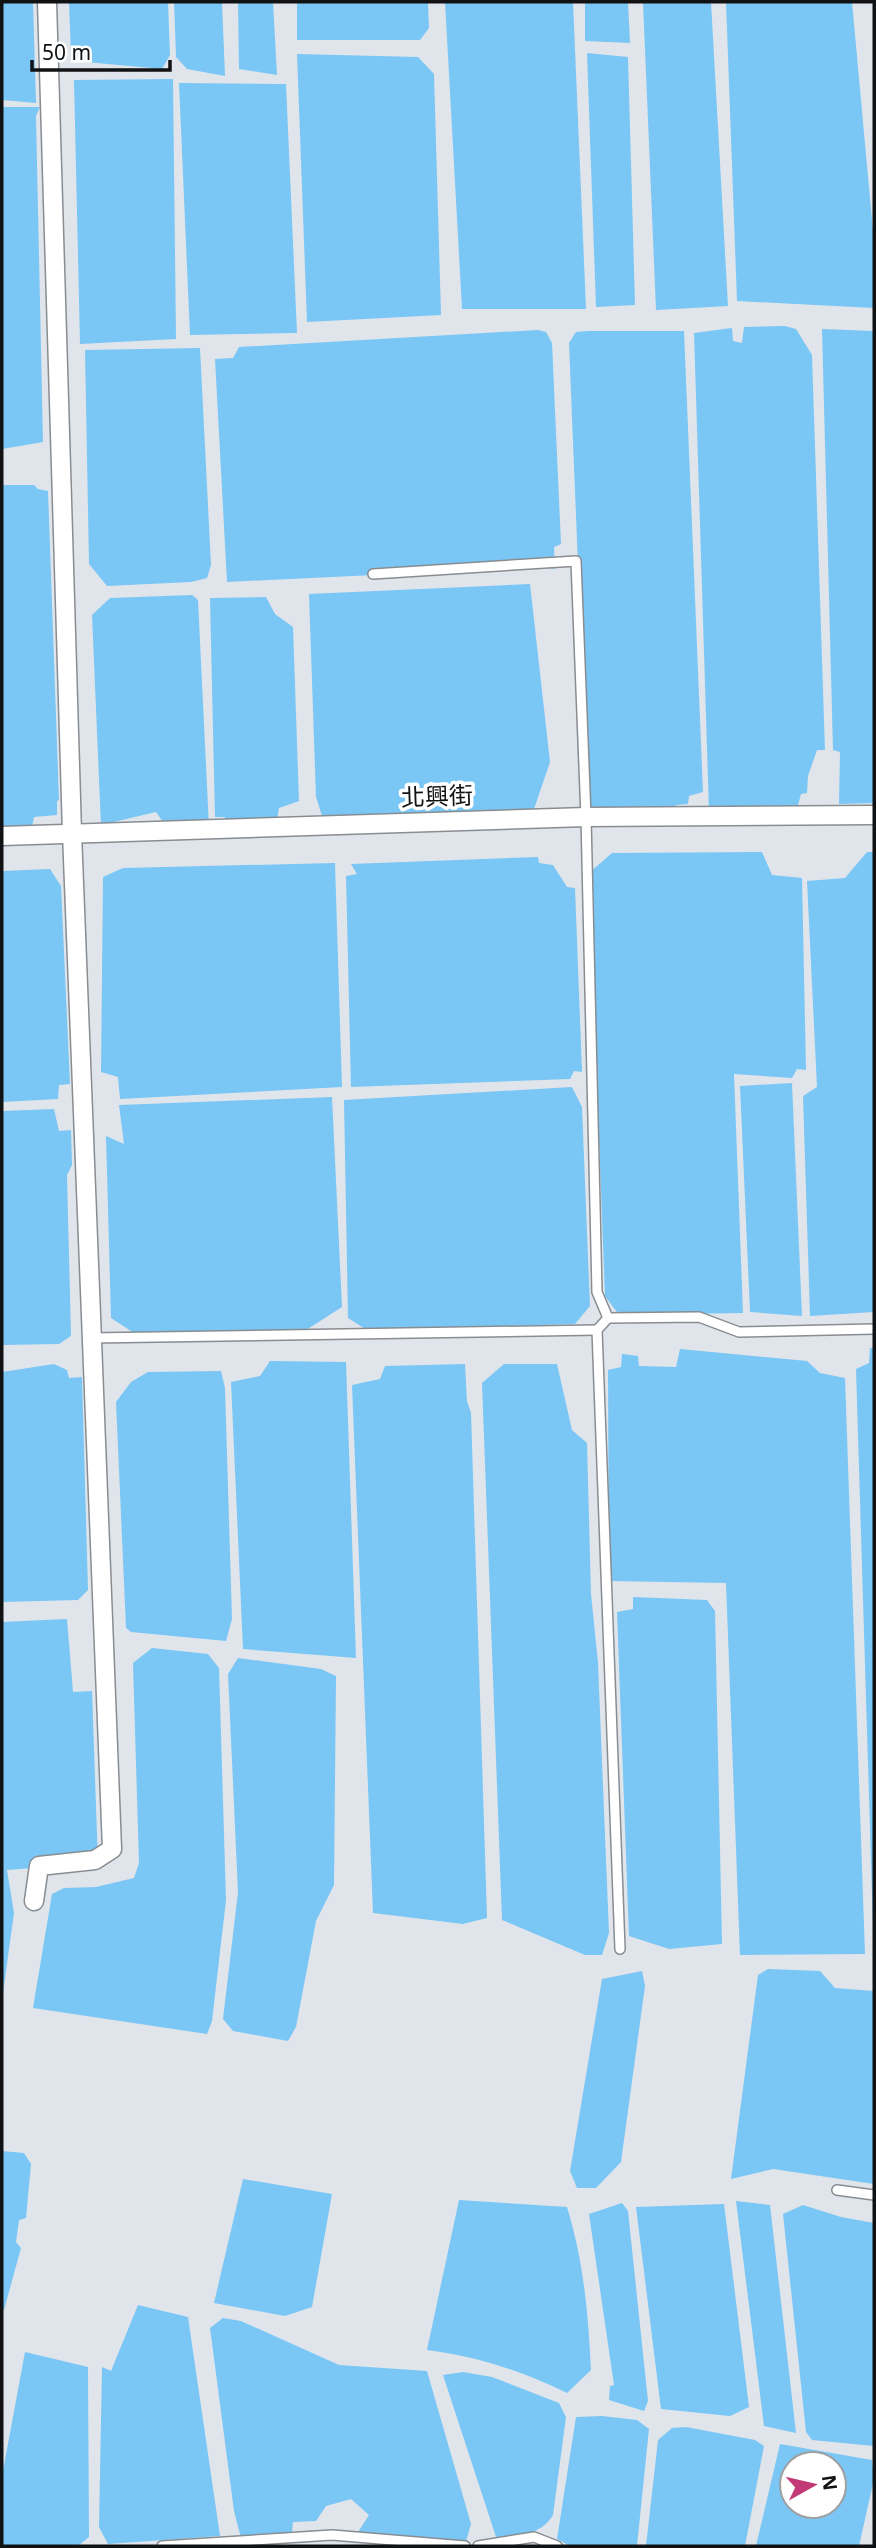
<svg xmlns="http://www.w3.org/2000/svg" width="876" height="2548" font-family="'Noto Sans','Noto Sans TC',sans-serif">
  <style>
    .water { fill: #7ac6f5; fill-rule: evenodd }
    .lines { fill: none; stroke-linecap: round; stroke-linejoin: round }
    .lane-casing { stroke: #888d92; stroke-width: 12 }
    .street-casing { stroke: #888d92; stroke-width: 21 }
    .lane { stroke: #fff; stroke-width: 9 }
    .street { stroke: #fff; stroke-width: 18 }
    .labels { text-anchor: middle; stroke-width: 7; stroke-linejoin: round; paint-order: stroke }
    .street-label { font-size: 24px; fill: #101214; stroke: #fff }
  </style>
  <rect width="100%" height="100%" fill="#e0e5eb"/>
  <g class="water">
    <path d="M 2,2 L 33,2 L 36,103 L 2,100 Z"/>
    <path d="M 69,2 L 168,2 L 170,55 L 162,69 L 86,62 L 80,56 L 71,57 Z"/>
    <path d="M 174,2 L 222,2 L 225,76 L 187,69 L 176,57 Z"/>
    <path d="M 238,2 L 273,2 L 277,75 L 239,69 Z"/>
    <path d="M 297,2 L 428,2 L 429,28 L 420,40 L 297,40 Z"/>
    <path d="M 445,2 L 573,2 L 586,309 L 462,309 Z"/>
    <path d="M 585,2 L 628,2 L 630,43 L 585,41 Z"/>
    <path d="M 643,2 L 711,2 L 728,306 L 656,310 Z"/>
    <path d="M 726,2 L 852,2 L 874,242 L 874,308 L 737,301 Z"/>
    <path d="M 587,53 L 628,57 L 635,305 L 596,307 Z"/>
    <path d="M 297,54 L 418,57 L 434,74 L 441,315 L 307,322 Z"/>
    <path d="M 173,79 L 176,339 L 80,344 L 74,80 Z"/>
    <path d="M 179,83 L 286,84 L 297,333 L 190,335 Z"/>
    <path d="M 2,107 L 40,107 L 36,116 L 43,442 L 2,449 Z"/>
    <path d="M 785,326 L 796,329 L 812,355 L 825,750 L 817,750 L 808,776 L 807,793 L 801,794 L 797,809 L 709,812 L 694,333 L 732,328 L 733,341 L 742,343 L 744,327 Z"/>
    <path d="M 822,329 L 874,331 L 874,803 L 839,804 L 840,752 L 833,750 Z"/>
    <path d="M 538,330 L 546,332 L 552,343 L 561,544 L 554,547 L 555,569 L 541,567 L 227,582 L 215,359 L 233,358 L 239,347 Z"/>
    <path d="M 588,331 L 684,331 L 703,792 L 689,796 L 688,804 L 676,805 L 670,812 L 588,811 L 569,343 L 576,332 Z"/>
    <path d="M 200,348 L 211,565 L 207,578 L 191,582 L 107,586 L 89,564 L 85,350 Z"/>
    <path d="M 2,485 L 34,485 L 38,489 L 48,491 L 59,800 L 57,801 L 57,815 L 34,817 L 32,827 L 2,836 Z"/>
    <path d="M 530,584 L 550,762 L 532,815 L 323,819 L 316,797 L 309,594 Z"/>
    <path d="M 192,595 L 198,600 L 209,827 L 168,829 L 156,812 L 101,825 L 92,615 L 110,598 Z"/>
    <path d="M 266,597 L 275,614 L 293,627 L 299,801 L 279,808 L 276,826 L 225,825 L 225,817 L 215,817 L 210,598 Z"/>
    <path d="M 762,852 L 772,875 L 802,878 L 806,1070 L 797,1069 L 792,1078 L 734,1074 L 743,1313 L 619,1315 L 605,1296 L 589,873 L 612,853 Z"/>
    <path d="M 867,852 L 874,852 L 874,1312 L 810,1316 L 803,1096 L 817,1087 L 807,881 L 845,878 Z"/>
    <path d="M 538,857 L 539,863 L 553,865 L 567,887 L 575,888 L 582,1072 L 574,1071 L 570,1079 L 351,1087 L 346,876 L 357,874 L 351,864 Z"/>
    <path d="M 335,863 L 342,1087 L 120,1099 L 118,1077 L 101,1072 L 103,877 L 123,868 Z"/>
    <path d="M 50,869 L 61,886 L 70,1084 L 59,1085 L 58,1099 L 2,1102 L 2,871 Z"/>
    <path d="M 792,1083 L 802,1316 L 750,1312 L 740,1086 Z"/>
    <path d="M 572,1087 L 582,1107 L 590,1306 L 575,1324 L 367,1330 L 348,1318 L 344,1100 Z"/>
    <path d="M 332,1097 L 342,1307 L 303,1332 L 134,1333 L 111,1318 L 106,1136 L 124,1144 L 119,1105 Z"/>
    <path d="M 54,1109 L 59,1131 L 71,1130 L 72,1165 L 67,1175 L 71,1336 L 59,1344 L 2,1345 L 2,1111 Z"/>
    <path d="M 870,1348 L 874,1348 L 874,1961 L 856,1369 L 869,1363 Z"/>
    <path d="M 680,1349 L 807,1361 L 820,1373 L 845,1378 L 865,1954 L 740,1955 L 726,1583 L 609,1581 L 608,1370 L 621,1367 L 622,1354 L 638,1356 L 639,1366 L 676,1367 Z"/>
    <path d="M 270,1361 L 346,1362 L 356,1658 L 243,1649 L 231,1382 L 260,1376 Z"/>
    <path d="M 54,1364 L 67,1370 L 69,1378 L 82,1377 L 88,1590 L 78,1600 L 2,1602 L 2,1372 Z"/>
    <path d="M 465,1364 L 467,1401 L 471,1413 L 487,1918 L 463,1924 L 373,1913 L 352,1385 L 380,1379 L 385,1366 Z"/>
    <path d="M 504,1364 L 557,1364 L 572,1430 L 587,1443 L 591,1594 L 598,1663 L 609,1933 L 602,1955 L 585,1955 L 502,1920 L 482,1383 Z"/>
    <path d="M 221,1371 L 225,1388 L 232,1619 L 226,1641 L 131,1632 L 126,1628 L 116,1402 L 131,1382 L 148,1372 Z"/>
    <path d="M 633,1597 L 707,1600 L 715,1611 L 722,1944 L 669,1949 L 629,1936 L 617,1612 L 633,1609 Z"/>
    <path d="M 67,1619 L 73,1692 L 92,1691 L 98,1863 L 7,1870 L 14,1913 L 2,2000 L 2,1622 Z"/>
    <path d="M 152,1648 L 208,1654 L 219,1668 L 226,1900 L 212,2021 L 207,2034 L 33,2008 L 52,1894 L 64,1888 L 96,1887 L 134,1878 L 139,1863 L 133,1663 Z"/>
    <path d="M 238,1658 L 321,1669 L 336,1676 L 334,1885 L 316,1921 L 296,2027 L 288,2041 L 233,2031 L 223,2019 L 238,1892 L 228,1674 Z"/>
    <path d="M 768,1969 L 820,1971 L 835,1988 L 874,1991 L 874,2184 L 773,2169 L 731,2179 L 758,1975 Z"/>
    <path d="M 642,1971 L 645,1986 L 621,2162 L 596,2188 L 577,2188 L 570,2171 L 602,1979 Z"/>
    <path d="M 2,2151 L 24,2153 L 31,2164 L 26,2218 L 19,2220 L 16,2242 L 21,2248 L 4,2310 L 2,2311 Z"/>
    <path d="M 243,2179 L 332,2194 L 312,2307 L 285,2316 L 214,2303 Z"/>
    <path d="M 459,2200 L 567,2207 C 584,2263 588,2312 591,2370 L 567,2393 C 522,2371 476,2356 427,2350 Z"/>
    <path d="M 736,2201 L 770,2205 L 796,2433 L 764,2426 Z"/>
    <path d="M 622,2203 L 628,2211 L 648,2401 L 644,2411 L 609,2400 L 610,2386 L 614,2385 L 589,2214 Z"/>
    <path d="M 724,2204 L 749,2407 L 730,2416 L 661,2409 L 636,2207 Z"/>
    <path d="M 803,2205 L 841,2217 L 874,2223 L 874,2446 L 812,2440 L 806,2432 L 783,2214 Z"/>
    <path d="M 138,2305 L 188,2317 L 220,2536 L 108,2544 L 99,2527 L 102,2367 L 111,2371 Z"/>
    <path d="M 223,2318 L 241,2321 L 339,2365 L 427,2371 L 471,2524 L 465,2545 L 358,2532 L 369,2515 L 351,2499 L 326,2506 L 316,2521 L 293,2522 L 292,2532 L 241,2538 L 234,2511 L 210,2328 Z"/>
    <path d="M 25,2352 L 88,2367 L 89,2537 L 78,2546 L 2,2546 L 2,2476 Z"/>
    <path d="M 463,2372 L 492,2377 L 559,2403 L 566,2417 L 553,2515 C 541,2536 517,2535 496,2537 L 443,2375 Z"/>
    <path d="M 602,2416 L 637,2420 L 649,2429 L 637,2546 L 570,2546 L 557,2539 L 576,2417 Z"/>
    <path d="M 686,2427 L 755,2440 L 764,2446 L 745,2546 L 646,2546 L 658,2440 L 672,2428 Z"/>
    <path d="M 780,2444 L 872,2460 L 874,2479 L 859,2546 L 756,2546 ZM 792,2464 L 834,2464 L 834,2506 L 792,2506 Z"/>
  </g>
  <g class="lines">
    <defs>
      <g id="lane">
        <path d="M 373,574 L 576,561 L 586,817 L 597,1292 L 608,1318 L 597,1330 L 620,1949"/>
        <path d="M 608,1318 L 699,1317 L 739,1332 L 874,1329"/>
        <path d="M 91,1338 L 597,1330"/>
        <path d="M 837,2190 L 874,2195"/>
        <path d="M 162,2546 L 332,2535 L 465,2546"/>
        <path d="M 478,2546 L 534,2537 L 557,2546"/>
      </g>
      <g id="street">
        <path d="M 2,836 L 586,817 L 874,815"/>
        <path d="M 34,1901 L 39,1866 L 95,1860 L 112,1849 L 72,833 L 47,2"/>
      </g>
    </defs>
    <use href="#lane" class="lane-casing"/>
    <use href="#street" class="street-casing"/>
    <use href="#lane" class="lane"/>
    <use href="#street" class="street"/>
  </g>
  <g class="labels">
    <g class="street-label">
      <text transform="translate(437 797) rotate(-2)" y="8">北興街</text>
    </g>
  </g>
  <rect width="876" height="2548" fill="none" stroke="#101214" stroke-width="7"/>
  <g transform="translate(813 2485) rotate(82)"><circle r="33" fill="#ffffff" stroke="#9fa0a1" stroke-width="2"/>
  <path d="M0-5L12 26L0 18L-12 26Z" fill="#c23976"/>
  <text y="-10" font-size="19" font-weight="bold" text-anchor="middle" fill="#101214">N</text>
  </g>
  <path d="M32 60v10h138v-10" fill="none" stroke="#101214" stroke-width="3.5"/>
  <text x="42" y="60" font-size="21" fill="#101214" stroke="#ffffff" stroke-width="5" paint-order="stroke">50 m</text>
</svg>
